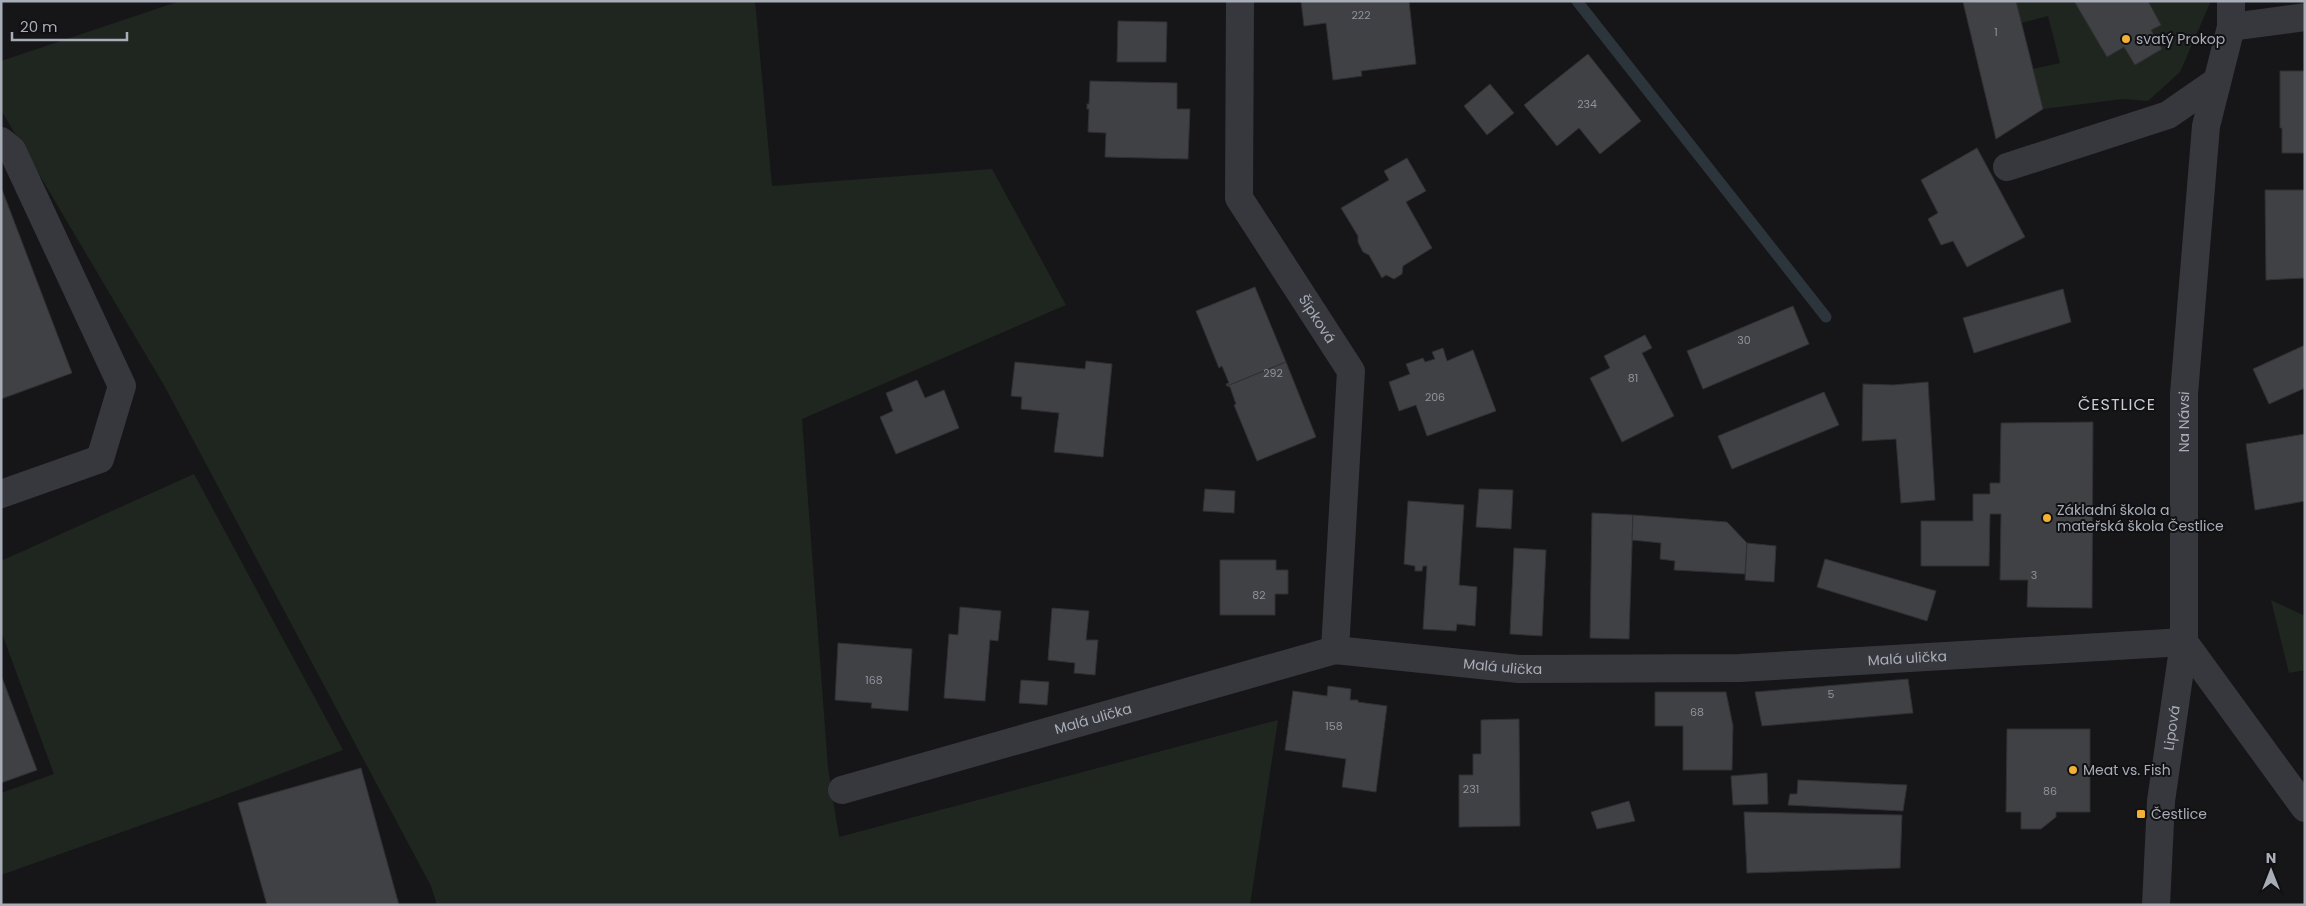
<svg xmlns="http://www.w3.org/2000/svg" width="2306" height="906" font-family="Poppins,sans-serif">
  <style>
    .green { fill: #1e261f }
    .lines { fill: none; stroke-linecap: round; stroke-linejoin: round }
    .stream { stroke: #2c353c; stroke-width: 11 }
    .building { fill: #404145; stroke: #303034 }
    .minor { stroke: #37383d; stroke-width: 28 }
    .poi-dot { fill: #f2b134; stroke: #111113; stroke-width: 2 }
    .labels { text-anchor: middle; stroke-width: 4; stroke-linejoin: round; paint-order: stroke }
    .number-label { font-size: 11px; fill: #8e929b }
    .poi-label { font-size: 14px; fill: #a8adb8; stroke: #111113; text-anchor: start }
    .street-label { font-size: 14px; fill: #a8adb8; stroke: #111113 }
    .quarter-label { font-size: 16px; letter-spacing: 1px; fill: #c9ccd4; stroke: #111113 }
  </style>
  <rect width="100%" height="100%" fill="#161618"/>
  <g class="green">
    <path d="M 180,1 L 755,1 L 772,186 L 992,169 L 1066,305 L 802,419 L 828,768 L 839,837 L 1278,720 L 1250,905 L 437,905 L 431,886 L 165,387 L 1,110 L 1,61 Z"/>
    <path d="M 2016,1 L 2211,1 L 2180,72 L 2148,101 L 2123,99 L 2043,109 L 2033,69 L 2060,63 L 2048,16 L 2021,23 Z"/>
    <path d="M 194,474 L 343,750 L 212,800 L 1,875 L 1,793 L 54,774 L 1,631 L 1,561 Z"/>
    <path d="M 2271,600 L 2305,616 L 2305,670 L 2289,673 Z"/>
  </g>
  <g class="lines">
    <path class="stream" d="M 1577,1 L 1826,317"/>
  </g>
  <g class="building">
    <path d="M 1301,1 L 1409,1 L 1416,64 L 1361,71 L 1362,76 L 1333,80 L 1326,23 L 1304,26 Z"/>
    <path d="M 2016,1 L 2043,109 L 1996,139 L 1963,2 Z"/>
    <path d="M 2074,1 L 2148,1 L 2161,25 L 2151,30 L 2162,49 L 2135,65 L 2124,47 L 2107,57 Z"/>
    <path d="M 1118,21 L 1167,22 L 1166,62 L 1117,62 Z"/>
    <path d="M 1588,54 L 1641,121 L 1600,154 L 1579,128 L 1557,146 L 1524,105 Z"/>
    <path d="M 2280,71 L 2305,71 L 2305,153 L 2282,153 L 2282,128 L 2280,128 Z"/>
    <path d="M 1090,81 L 1177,83 L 1177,109 L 1190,109 L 1188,159 L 1105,157 L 1106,133 L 1088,132 L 1089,109 L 1087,109 L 1087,104 L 1089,104 Z"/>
    <path d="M 1490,84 L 1514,113 L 1487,135 L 1464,106 Z"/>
    <path d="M 1977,148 L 2025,237 L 1967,267 L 1953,241 L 1941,245 L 1928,219 L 1938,213 L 1921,180 Z"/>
    <path d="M 1407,158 L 1426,191 L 1406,202 L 1432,248 L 1403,266 L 1402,274 L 1394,279 L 1386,275 L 1382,278 L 1369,255 L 1363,252 L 1358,242 L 1358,236 L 1341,208 L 1389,180 L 1384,171 Z"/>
    <path d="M 1,187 L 72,373 L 1,399 Z"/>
    <path d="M 2265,190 L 2305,190 L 2305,278 L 2266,280 Z"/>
    <path d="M 1255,287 L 1286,362 L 1227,386 L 1226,384 L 1229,383 L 1222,366 L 1219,368 L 1196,311 Z"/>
    <path d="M 2063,289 L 2071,322 L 1974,353 L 1963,318 Z"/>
    <path d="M 1793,306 L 1809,344 L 1703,389 L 1687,351 Z"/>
    <path d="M 1645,335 L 1652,348 L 1642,353 L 1674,416 L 1622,442 L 1590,378 L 1610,368 L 1604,356 Z"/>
    <path d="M 2305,345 L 2305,388 L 2269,404 L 2253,369 Z"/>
    <path d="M 1443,348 L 1447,361 L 1473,350 L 1496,411 L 1427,436 L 1416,405 L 1399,411 L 1389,382 L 1410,374 L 1406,364 L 1423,358 L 1425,362 L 1435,359 L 1432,352 Z"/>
    <path d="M 1086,361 L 1112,364 L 1103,457 L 1054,452 L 1059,413 L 1021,409 L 1022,397 L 1011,396 L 1015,362 L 1085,369 Z"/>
    <path d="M 1286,362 L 1316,437 L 1257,461 L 1234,405 L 1236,404 L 1230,387 L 1227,386 Z"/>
    <path d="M 917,380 L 925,398 L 944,390 L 959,428 L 896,454 L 880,417 L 893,411 L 886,393 Z"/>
    <path d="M 1928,382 L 1935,500 L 1901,503 L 1896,439 L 1862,441 L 1863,384 L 1893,385 Z"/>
    <path d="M 1824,392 L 1839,425 L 1732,469 L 1718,436 Z"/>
    <path d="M 2093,422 L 2092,608 L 2027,607 L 2028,580 L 2000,580 L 2001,514 L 1990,514 L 1989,566 L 1921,566 L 1921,521 L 1973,521 L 1973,494 L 1990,494 L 1990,483 L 2000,483 L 2001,423 Z"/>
    <path d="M 2305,434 L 2305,501 L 2255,510 L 2246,444 Z"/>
    <path d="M 1205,489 L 1235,491 L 1234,513 L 1203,511 Z"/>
    <path d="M 1479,489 L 1513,490 L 1511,529 L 1476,527 Z"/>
    <path d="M 1408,501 L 1464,505 L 1459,585 L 1477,587 L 1475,626 L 1457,624 L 1456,631 L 1423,629 L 1427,566 L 1423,566 L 1422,571 L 1415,571 L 1415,566 L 1404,564 Z"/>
    <path d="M 1592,513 L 1633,515 L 1629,639 L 1590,638 Z"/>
    <path d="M 1633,515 L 1727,522 L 1747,543 L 1745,574 L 1674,570 L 1675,561 L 1660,559 L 1661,543 L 1632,540 Z"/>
    <path d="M 1747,543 L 1776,546 L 1774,582 L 1745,580 Z"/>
    <path d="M 1514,548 L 1546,550 L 1542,636 L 1510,634 Z"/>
    <path d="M 1825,559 L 1936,591 L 1927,621 L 1817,587 Z"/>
    <path d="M 1220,560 L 1276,560 L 1276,570 L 1288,570 L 1288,594 L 1275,594 L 1275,615 L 1220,615 Z"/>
    <path d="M 960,607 L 1001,611 L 998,641 L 990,640 L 985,701 L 944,698 L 949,634 L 958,635 Z"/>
    <path d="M 1052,608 L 1089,611 L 1086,640 L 1098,640 L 1095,675 L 1074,673 L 1075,663 L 1048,660 Z"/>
    <path d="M 838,643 L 912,649 L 908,711 L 871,708 L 872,703 L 835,700 Z"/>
    <path d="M 1,675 L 37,770 L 1,783 Z"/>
    <path d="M 1908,679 L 1913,713 L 1762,726 L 1755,692 Z"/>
    <path d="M 1021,680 L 1049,682 L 1047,705 L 1019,703 Z"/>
    <path d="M 1328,686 L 1351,689 L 1350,700 L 1358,700 L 1358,702 L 1387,706 L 1376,792 L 1342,787 L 1346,759 L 1285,750 L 1293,691 L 1327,696 Z"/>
    <path d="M 1655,692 L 1726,692 L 1733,726 L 1732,770 L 1683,770 L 1683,726 L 1655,726 Z"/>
    <path d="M 1519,719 L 1520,826 L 1459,827 L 1459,775 L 1473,775 L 1473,754 L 1481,754 L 1481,720 Z"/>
    <path d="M 2007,729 L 2090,729 L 2090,812 L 2056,812 L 2056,817 L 2041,829 L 2021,829 L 2021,812 L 2006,812 Z"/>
    <path d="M 361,768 L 399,905 L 267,905 L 238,803 Z"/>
    <path d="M 1767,773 L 1768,804 L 1733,805 L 1731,776 Z"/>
    <path d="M 1798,780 L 1907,785 L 1903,811 L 1788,805 L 1790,794 L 1797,794 Z"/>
    <path d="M 1629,801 L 1635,821 L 1597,829 L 1591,812 Z"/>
    <path d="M 1744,812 L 1902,815 L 1900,868 L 1747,873 Z"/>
  </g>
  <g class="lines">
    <g class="minor">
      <path id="s1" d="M 1240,1 L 1239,198 L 1351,371 L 1335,650"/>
      <path d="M 2231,27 L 2305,17"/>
      <path d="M 1,141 L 12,150 L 122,386 L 100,459 L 1,494"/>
      <path d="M 2007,167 L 2168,115 L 2217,81"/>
      <path d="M 2184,642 L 2305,808"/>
      <path id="s2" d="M 842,790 L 1335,650 L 1519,669 L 1740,668 L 2184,642"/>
      <path id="s3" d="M 2156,905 L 2161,801 L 2184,642 L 2184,394 L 2206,126 L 2231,27 L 2231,1"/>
    </g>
  </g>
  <g class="poi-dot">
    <circle cx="2126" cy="39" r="5"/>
    <circle cx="2047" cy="518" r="5"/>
    <circle cx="2073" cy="770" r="5"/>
    <rect x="2136" y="809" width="10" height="10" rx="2.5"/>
  </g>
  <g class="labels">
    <g class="number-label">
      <text x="1361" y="19">222</text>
      <text x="1996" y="36">1</text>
      <text x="1587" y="108">234</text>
      <text x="1744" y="344">30</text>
      <text x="1273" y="377">292</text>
      <text x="1633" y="382">81</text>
      <text x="1435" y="401">206</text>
      <text x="2034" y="579">3</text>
      <text x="1259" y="599">82</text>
      <text x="874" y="684">168</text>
      <text x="1831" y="698">5</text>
      <text x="1697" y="716">68</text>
      <text x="1334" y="730">158</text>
      <text x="1471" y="793">231</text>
      <text x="2050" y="795">86</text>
    </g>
    <g class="poi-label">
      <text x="2136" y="44">svatý Prokop</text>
      <text x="2057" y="515">Základní škola a<tspan x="2057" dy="16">mateřská škola Čestlice</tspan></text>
      <text x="2083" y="775">Meat vs. Fish</text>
      <text x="2151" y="819">Čestlice</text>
    </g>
    <g class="street-label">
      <text dy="5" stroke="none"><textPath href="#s1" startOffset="341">Šípková</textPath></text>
      <text dy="5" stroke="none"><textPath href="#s3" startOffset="485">Na Návsi</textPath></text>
      <text dy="5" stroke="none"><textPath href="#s2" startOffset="1086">Malá ulička</textPath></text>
      <text dy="5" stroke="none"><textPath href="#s2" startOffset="681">Malá ulička</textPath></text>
      <text dy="5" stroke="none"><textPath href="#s2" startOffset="261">Malá ulička</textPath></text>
      <text dy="5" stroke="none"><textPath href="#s3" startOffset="178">Lipová</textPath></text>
    </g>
    <g class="quarter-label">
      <text x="2117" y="410">ČESTLICE</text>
    </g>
  </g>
  <rect width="2306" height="906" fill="none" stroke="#a8adb8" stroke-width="5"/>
  <g transform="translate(2271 871)" stroke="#111113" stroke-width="4" paint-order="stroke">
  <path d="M0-4L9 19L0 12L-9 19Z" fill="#a8adb8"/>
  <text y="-8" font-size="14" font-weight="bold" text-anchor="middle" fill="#a8adb8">N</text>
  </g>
  <path d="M12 32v8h115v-8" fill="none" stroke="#a8adb8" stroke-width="2.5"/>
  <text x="20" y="32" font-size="15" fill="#a8adb8" stroke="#111113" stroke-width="4" paint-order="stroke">20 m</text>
</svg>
